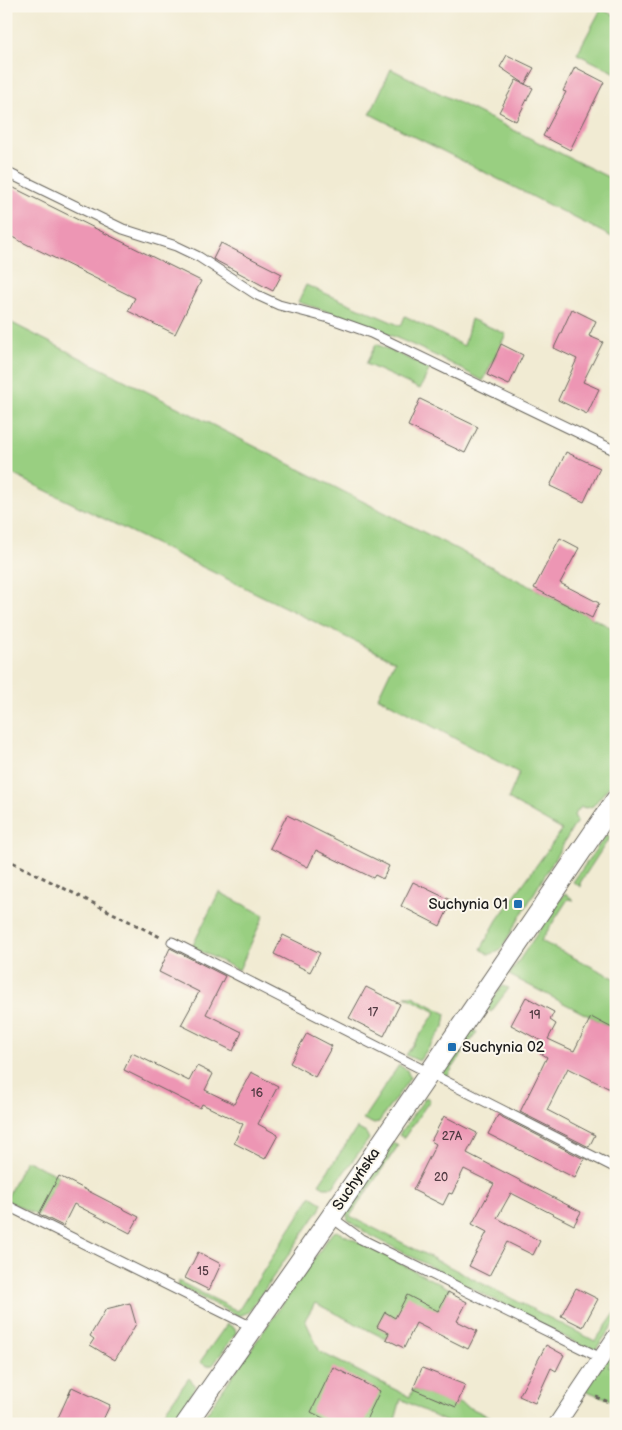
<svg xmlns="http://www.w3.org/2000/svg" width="622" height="1430" font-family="'Balsamiq Sans',sans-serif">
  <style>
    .green { fill: #99cf81; stroke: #5a764e }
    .building { fill: #ed96b4 }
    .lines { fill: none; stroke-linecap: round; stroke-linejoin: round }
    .service-casing { stroke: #67645c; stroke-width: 11 }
    .minor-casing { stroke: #67645c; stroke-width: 18 }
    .tertiary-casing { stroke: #67645c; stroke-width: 22 }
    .path { stroke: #67645c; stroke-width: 3; stroke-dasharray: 4 4; stroke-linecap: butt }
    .service { stroke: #fff; stroke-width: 9 }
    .minor { stroke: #fff; stroke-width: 16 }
    .tertiary { stroke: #fff; stroke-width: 20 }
    .poi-dot { fill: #1f6fb2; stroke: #fbf7ec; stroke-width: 2 }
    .labels { text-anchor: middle; stroke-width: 4; stroke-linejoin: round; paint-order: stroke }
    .number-label { font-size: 12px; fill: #503a42 }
    .poi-label { font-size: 15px; fill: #1c1c1c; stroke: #fbf7ec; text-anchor: end }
    .street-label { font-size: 15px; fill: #1c1c1c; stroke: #fbf7ec }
  </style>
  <rect width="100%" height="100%" fill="#fbf7ec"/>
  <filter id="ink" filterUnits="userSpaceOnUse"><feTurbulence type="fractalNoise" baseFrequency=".02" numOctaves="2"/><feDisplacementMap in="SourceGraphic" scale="10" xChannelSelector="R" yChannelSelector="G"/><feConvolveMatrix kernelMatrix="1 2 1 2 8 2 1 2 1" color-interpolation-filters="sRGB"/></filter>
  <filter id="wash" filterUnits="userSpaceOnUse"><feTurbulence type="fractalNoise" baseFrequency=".0096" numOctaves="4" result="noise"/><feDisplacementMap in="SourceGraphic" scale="20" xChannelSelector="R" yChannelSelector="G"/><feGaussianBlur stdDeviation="1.12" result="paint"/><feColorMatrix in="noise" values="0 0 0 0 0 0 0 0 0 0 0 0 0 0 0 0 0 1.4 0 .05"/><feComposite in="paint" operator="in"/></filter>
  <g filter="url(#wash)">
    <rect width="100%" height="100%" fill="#f1ebd3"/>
    <g class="green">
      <path d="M 601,9 L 616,16 L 616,73 L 577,54 Z"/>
      <path d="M 391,69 L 616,181 L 616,239 L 370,114 Z"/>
      <path d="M 306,285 L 401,326 L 405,316 L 464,346 L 471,319 L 506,334 L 483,381 C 425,347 362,322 298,302 Z"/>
      <path d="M 6,320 L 616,630 L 616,778 L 593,806 L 587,808 L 581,807 L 574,815 L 577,821 L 501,949 L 489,955 L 481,949 L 497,920 L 562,830 L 508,799 L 519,773 L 378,697 L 395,661 L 6,471 Z"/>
      <path d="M 376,344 L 430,368 L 420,389 L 366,364 Z"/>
      <path d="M 606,835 L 610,837 L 580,883 L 581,887 L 573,882 Z"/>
      <path d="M 219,892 L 264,915 L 239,970 L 192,947 Z"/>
      <path d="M 565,893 L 574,900 L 568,899 L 541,941 L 616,979 L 616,1030 L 509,975 Z"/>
      <path d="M 502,986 L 509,988 L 491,1012 L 486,1009 Z"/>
      <path d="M 405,996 L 413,996 L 446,1014 L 444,1027 L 419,1061 L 406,1055 L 436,1012 Z"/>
      <path d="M 472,1029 L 477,1032 L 446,1078 L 440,1075 Z"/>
      <path d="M 399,1065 L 407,1070 L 410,1078 L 378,1123 L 374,1124 L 363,1119 Z"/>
      <path d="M 426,1097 L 430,1100 L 404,1138 L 399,1135 Z"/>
      <path d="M 357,1128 L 366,1133 L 369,1139 L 333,1187 L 324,1187 L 319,1184 Z"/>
      <path d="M 393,1143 L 398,1146 L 350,1216 L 595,1341 L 616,1312 L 616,1321 L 594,1352 L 368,1234 L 348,1220 L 346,1211 Z"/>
      <path d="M 25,1160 L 59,1176 L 38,1216 L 6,1200 Z"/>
      <path d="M 311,1196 L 322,1203 L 320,1209 L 249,1312 L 239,1316 L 177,1286 L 178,1281 L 238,1311 Z"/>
      <path d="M 337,1231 L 450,1289 L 438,1311 L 395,1318 L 385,1312 L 378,1327 L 389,1333 L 386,1339 L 315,1303 L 305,1320 L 320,1352 L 410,1397 L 413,1389 L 456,1406 L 458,1402 L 505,1424 L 450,1424 L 401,1399 L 394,1424 L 199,1424 L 332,1233 Z"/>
      <path d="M 227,1324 L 235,1328 L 236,1333 L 213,1365 L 207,1366 L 200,1362 Z"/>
      <path d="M 608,1356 L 613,1359 L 608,1366 L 616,1370 L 616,1402 L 584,1390 Z"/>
      <path d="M 189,1378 L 196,1386 L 178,1417 L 173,1419 L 163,1414 Z"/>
    </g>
    <g id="blocks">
      <g class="building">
        <path d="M 507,55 L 534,68 L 525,84 L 500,67 Z"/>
        <path d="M 575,67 L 604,82 L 570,150 L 543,136 L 566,92 L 563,91 Z"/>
        <path d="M 516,80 L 533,88 L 516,121 L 499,112 Z"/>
        <path d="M 6,184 L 201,281 L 175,334 L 128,311 L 135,298 L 6,234 Z"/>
        <path d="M 221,243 L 282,274 L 273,291 L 213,259 Z"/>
        <path d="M 572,309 L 596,321 L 589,336 L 603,342 L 583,382 L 599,389 L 587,414 L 558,400 L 577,359 L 554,348 Z"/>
        <path d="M 501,344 L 523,355 L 509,385 L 487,375 Z"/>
        <path d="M 420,399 L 478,427 L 465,453 L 408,426 Z"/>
        <path d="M 566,452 L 600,468 L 584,502 L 550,486 Z"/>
        <path d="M 560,538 L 579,548 L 560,583 L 599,603 L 592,618 L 534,588 Z"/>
        <path d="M 287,815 L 389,866 L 383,879 L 375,875 L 373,878 L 316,850 L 308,867 L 270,848 Z"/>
        <path d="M 413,882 L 452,901 L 440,926 L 401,906 Z"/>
        <path d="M 283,935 L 320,953 L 310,972 L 274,954 Z"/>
        <path d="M 170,948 L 225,976 L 206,1014 L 242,1032 L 233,1051 L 181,1025 L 199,992 L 159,972 Z"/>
        <path d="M 366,987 L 400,1004 L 384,1036 L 349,1018 Z"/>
        <path d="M 526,997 L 554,1012 L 550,1020 L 556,1024 L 548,1039 L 574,1051 L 591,1017 L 616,1030 L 616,1092 L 568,1068 L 547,1110 L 595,1135 L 589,1147 L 520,1112 L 547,1057 L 537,1051 L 543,1042 L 511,1025 Z"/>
        <path d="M 307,1033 L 332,1046 L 315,1077 L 290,1063 Z"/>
        <path d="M 132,1053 L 189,1081 L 197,1066 L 213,1074 L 205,1090 L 234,1104 L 251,1072 L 278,1086 L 258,1124 L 278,1135 L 265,1159 L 234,1143 L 243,1124 L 202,1104 L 200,1108 L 124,1070 Z"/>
        <path d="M 498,1115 L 584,1159 L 575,1178 L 488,1134 Z"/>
        <path d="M 444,1116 L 477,1133 L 467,1153 L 581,1212 L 574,1225 L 511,1193 L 497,1218 L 540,1241 L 533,1255 L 507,1242 L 489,1276 L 469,1266 L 487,1232 L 472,1224 L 494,1184 L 464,1169 L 452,1194 L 449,1193 L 443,1205 L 413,1190 L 436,1144 L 431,1141 Z"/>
        <path d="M 59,1176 L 139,1217 L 130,1233 L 74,1204 L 63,1226 L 39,1214 Z"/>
        <path d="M 198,1252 L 221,1264 L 209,1290 L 185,1278 Z"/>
        <path d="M 576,1288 L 598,1299 L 583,1327 L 561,1316 Z"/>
        <path d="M 448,1292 L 467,1302 L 457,1321 L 477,1331 L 468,1349 L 416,1323 L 404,1348 L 386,1339 L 389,1333 L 377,1327 L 385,1312 L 395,1318 L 407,1295 L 438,1311 Z"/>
        <path d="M 130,1303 L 136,1324 L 115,1360 L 90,1345 L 94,1339 L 90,1336 L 106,1309 Z"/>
        <path d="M 546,1345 L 564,1355 L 556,1371 L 551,1368 L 535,1403 L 519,1396 Z"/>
        <path d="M 333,1367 L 380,1391 L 364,1424 L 335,1424 L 311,1412 Z"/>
        <path d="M 422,1368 L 465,1385 L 456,1407 L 413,1389 Z"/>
        <path d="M 72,1387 L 110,1405 L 101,1424 L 65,1424 L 57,1420 Z"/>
      </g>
    </g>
  </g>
  <g filter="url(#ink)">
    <use href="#blocks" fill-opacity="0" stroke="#67645c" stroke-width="1"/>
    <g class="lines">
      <defs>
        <g id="service">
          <path d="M 6,172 L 123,229 L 176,246 L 199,257 L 257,295 L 279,305 L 329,318 L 371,333 L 616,451"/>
          <path d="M 172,942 L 616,1168"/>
          <path d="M 6,1205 L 252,1327"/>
          <path d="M 331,1217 L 361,1239 L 601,1358"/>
        </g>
        <path id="minor" d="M 557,1424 L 616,1336"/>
        <path id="tertiary" d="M 186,1424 L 331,1217 L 616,800"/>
      </defs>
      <use href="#service" class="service-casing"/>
      <use href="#minor" class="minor-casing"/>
      <use href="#tertiary" class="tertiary-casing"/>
      <g class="path">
        <path d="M 6,859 L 160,937"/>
        <path d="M 596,1397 L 616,1405"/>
      </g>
      <use href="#service" class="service"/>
      <use href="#minor" class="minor"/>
      <use href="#tertiary" class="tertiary"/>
    </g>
  </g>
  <g class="poi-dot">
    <rect x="513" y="899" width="10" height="10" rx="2.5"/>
    <rect x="447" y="1042" width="10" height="10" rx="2.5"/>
  </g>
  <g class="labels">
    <g class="number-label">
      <text x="373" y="1016">17</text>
      <text x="535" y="1019">19</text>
      <text x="257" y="1097">16</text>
      <text x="452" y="1140">27A</text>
      <text x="441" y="1181">20</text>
      <text x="203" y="1275">15</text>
    </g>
    <g class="poi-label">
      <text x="508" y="909">Suchynia 01</text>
      <text x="462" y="1052" text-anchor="start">Suchynia 02</text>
    </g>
    <g class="street-label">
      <text transform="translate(356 1179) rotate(-56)" y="5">Suchyńska</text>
    </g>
  </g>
  <rect width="622" height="1430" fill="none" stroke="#fbf7ec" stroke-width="25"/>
</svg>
